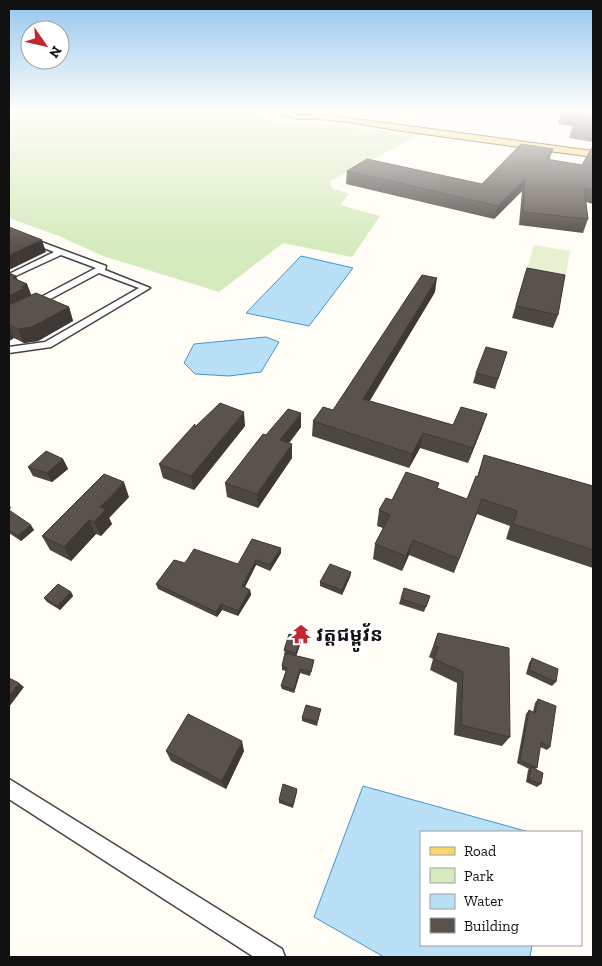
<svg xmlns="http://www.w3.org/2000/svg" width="602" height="966" font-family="'Zilla Slab','Noto Sans Khmer',serif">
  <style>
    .green { fill: #d5ebbd }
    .pitch { fill: #e6f2cf }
    .water { fill: #b9e0f7; stroke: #3f96cf }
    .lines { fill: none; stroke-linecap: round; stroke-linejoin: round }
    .street-casing { stroke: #444; stroke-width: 3 }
    .primary-casing { stroke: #222; stroke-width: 2 }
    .street { fill: #fff; fill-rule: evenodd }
    .primary { fill: #f9d66b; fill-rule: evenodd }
    .wall { fill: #4d4742 }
    .shaded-wall { fill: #3f3936 }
    .building { fill: #5a524d; stroke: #3f3936 }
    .labels { text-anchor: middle; stroke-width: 5; stroke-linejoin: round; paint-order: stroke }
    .near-poi-label { font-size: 19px; font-weight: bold; fill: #111; stroke: #fff; text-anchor: start }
  </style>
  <rect width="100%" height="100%" fill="#fffdf5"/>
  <path class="green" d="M 9,111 L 249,111 C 281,129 298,122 331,125 C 361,128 390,132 419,135 L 330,181 L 332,188 L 349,194 L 340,205 L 380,216 L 352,257 L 283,243 L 219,292 L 103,256 L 59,236 L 9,218 Z"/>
  <path class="pitch" d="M 534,245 L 570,251 L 564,286 L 524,279 Z"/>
  <g class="water">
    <path d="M 301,256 L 353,268 L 309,326 L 246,313 Z"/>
    <path d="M 266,337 L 279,342 L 261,372 L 229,376 L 195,374 L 184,363 L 194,344 Z"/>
    <path d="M 363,786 L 529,832 L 421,832 L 421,945 L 532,945 L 530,957 L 384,957 L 314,917 Z"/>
  </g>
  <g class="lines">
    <defs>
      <g id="street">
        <path d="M 9,230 L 106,266 L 105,270 L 150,288 L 51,347 L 9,353 L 9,347 L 45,342 L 139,288 L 99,273 L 9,321 L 9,314 L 96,268 L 61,255 L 9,279 L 9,274 L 54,252 L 9,234 Z"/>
        <path d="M 9,779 L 282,949 L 285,957 L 254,957 L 9,799 Z"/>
      </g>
      <path id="primary" d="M 271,111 L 284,111 L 298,115 L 331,114 L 335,116 L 593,151 L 593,157 L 402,131 L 348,122 L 317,119 L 298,119 Z"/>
    </defs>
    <use href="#street" class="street-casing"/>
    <use href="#primary" class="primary-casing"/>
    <use href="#street" class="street"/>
    <use href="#primary" class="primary"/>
  </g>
  <g class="wall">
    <path d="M 593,111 L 593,142 L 569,138 L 573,126 L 558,124 L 561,113 Z"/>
    <path d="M 593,146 L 593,204 L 586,202 L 588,219 L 583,233 L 519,225 L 522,191 L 494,219 L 346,184 L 347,171 L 482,184 L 550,160 L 582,165 Z"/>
    <path d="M 527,268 L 558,315 L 553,328 L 512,318 Z"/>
    <path d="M 9,273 L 18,280 L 27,284 L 31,295 L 69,307 L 73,321 L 38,341 L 24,343 L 14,338 L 9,341 Z"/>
    <path d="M 435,292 L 369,401 L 453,425 L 482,428 L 468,463 L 420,448 L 409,468 L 312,436 L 313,421 L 333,410 Z"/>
    <path d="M 507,352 L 495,389 L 473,383 L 476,373 Z"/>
    <path d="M 196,426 L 245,426 L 194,490 L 163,478 L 159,464 Z"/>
    <path d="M 301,427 L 289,443 L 292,458 L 258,508 L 227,497 L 225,483 L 266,435 Z"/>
    <path d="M 484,455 L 593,486 L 593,568 L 506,539 L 510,526 L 477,514 L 454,573 L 409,555 L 402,571 L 373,559 L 375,544 L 383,528 L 377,526 L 379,510 L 392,500 L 439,483 L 437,488 L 467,499 L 477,477 Z"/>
    <path d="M 63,459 L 68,469 L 52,482 L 33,476 L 28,467 Z"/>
    <path d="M 129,497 L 109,518 L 112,524 L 101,536 L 96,534 L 71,561 L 50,550 L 42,536 Z"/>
    <path d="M 9,510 L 34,530 L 21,541 L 9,533 Z"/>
    <path d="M 281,553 L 270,571 L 256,565 L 245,587 L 250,590 L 251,595 L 238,616 L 222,610 L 217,617 L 158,589 L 156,584 L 185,563 L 238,564 Z"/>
    <path d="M 351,572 L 350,577 L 342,595 L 320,586 L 320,582 Z"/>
    <path d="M 404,588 L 430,596 L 424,612 L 399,604 Z"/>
    <path d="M 71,592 L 73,596 L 60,610 L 47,602 L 44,598 Z"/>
    <path d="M 438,633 L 510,737 L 502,746 L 454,735 L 457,683 L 430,670 L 433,659 L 429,657 Z"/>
    <path d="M 301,642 L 296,656 L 313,664 L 310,676 L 300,673 L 294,693 L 282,689 L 281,686 L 286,671 L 282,670 L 282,666 L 285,654 L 284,650 Z"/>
    <path d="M 532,658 L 556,682 L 552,686 L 526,674 L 529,663 Z"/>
    <path d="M 538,699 L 550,747 L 547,750 L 540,747 L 537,768 L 535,769 L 541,784 L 537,787 L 526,782 L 528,770 L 529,769 L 517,763 L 526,714 L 529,710 L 533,712 L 535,703 Z"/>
    <path d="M 320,713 L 317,726 L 302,721 L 302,718 Z"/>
    <path d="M 166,751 L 244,751 L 226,789 L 171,761 Z"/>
    <path d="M 297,789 L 297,792 L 293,808 L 279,803 L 279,800 Z"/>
  </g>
  <g class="shaded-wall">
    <path d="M 553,149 L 549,161 L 546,159 Z"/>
    <path d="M 525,179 L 522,191 L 494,219 L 498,206 Z"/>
    <path d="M 42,240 L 46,252 L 9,270 L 9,255 Z"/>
    <path d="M 16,276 L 21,289 L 22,287 L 27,284 L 32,297 L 9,312 L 9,296 L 13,278 Z"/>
    <path d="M 437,278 L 435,292 L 362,414 L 363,399 Z"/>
    <path d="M 69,307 L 73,321 L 38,341 L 24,343 L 18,329 Z"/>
    <path d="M 9,326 L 14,338 L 9,341 Z"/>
    <path d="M 244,412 L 245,426 L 194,490 L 191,476 Z"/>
    <path d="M 301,413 L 301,427 L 281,454 L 280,440 Z"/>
    <path d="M 487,414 L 482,428 L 468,463 L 473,448 Z"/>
    <path d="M 423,433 L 420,448 L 409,468 L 412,454 Z"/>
    <path d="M 292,444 L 292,458 L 258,508 L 257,494 Z"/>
    <path d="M 63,459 L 68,469 L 52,482 L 47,473 Z"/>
    <path d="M 124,482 L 129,497 L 109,518 L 112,524 L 101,536 L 94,522 L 100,507 Z"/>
    <path d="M 9,504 L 11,508 L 9,510 Z"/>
    <path d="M 89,520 L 96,534 L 71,561 L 64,547 Z"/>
    <path d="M 31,525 L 34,530 L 21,541 L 18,536 Z"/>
    <path d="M 413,540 L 409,555 L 402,571 L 406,556 Z"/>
    <path d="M 281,548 L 281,553 L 270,571 L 270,565 Z"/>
    <path d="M 256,560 L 256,565 L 243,591 L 242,586 Z"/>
    <path d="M 351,572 L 350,577 L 342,595 L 342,590 Z"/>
    <path d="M 250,590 L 251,595 L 238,616 L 238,611 Z"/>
    <path d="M 71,592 L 73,596 L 60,610 L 57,606 Z"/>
    <path d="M 221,604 L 222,610 L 217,617 L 216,612 Z"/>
    <path d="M 301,638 L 301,642 L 296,657 L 296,653 Z"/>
    <path d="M 300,669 L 300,673 L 294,693 L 294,689 Z"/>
    <path d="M 19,683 L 24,687 L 9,707 L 9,696 Z"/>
    <path d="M 242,741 L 244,751 L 226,789 L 222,781 Z"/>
  </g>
  <g class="building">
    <path d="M 562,111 L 593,111 L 593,130 L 573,127 L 579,115 L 561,113 Z"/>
    <path d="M 521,144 L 553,149 L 546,159 L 582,165 L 593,146 L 593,190 L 584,188 L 588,219 L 523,212 L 525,179 L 498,206 L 347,171 L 367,159 L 482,184 Z"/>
    <path d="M 9,227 L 42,240 L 9,255 Z"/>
    <path d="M 527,268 L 565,275 L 558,315 L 516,306 Z"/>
    <path d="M 9,273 L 16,276 L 13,278 L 27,284 L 22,287 L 25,288 L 9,296 Z"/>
    <path d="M 422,275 L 437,278 L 363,399 L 453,425 L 461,407 L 487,414 L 473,448 L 423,433 L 412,454 L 313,421 L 323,407 L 333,410 Z"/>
    <path d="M 36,293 L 69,307 L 32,327 L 18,329 L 9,325 L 9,305 Z"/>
    <path d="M 486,347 L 507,352 L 498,379 L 476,373 Z"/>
    <path d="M 220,403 L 244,412 L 191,476 L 159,464 L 195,424 L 195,427 Z"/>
    <path d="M 288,409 L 301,413 L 280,440 L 292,444 L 257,494 L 225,483 L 263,434 L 266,435 Z"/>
    <path d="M 46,451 L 63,459 L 47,473 L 28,467 Z"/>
    <path d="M 484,455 L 593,486 L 593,550 L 513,524 L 517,511 L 482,499 L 459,559 L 413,540 L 406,556 L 375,544 L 390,515 L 379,510 L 386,498 L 392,500 L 406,472 L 439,483 L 437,488 L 467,499 L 476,476 L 478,477 Z"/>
    <path d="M 104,474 L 124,482 L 100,507 L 106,509 L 94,522 L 89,520 L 64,547 L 42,536 Z"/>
    <path d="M 9,510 L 31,525 L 18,536 L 9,530 Z"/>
    <path d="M 252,539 L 281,548 L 270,565 L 256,560 L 242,586 L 250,590 L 238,611 L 221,604 L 216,612 L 156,584 L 174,560 L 185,563 L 194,549 L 238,564 Z"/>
    <path d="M 330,564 L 351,572 L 342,590 L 320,582 Z"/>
    <path d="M 58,584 L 71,592 L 57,606 L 44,598 Z"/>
    <path d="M 404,588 L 430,596 L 426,607 L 401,599 Z"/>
    <path d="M 438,633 L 509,648 L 510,737 L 461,725 L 463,672 L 434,659 L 438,647 L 434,645 Z"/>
    <path d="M 289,634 L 301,638 L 296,653 L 284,650 Z"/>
    <path d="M 285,653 L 314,660 L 311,672 L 300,669 L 294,689 L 281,686 L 287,668 L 282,666 Z"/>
    <path d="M 532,658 L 558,669 L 556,682 L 529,670 Z"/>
    <path d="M 9,678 L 19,683 L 9,696 Z"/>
    <path d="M 538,699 L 556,706 L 550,747 L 541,742 L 537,768 L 520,760 L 529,710 L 535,713 Z"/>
    <path d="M 306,705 L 321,709 L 317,722 L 302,718 Z"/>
    <path d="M 188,714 L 242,741 L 222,781 L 166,751 Z"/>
    <path d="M 531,767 L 543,773 L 541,784 L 529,779 Z"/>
    <path d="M 283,784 L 297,789 L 293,805 L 279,800 Z"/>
  </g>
  <linearGradient id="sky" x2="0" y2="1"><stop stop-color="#95c6ee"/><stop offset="0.45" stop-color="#fffefa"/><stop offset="1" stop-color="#fffefa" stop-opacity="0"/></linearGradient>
  <rect width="602" height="246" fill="url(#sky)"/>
  <defs>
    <symbol id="temple-bare" viewBox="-9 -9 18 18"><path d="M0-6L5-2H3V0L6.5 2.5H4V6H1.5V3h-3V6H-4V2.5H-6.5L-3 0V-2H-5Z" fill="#c4262e" stroke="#fff" stroke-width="2.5" paint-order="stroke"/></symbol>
  </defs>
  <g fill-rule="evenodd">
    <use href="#temple-bare" x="287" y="620" width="28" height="28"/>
  </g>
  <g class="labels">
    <g class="near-poi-label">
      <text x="316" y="641">វត្តជម្ពូវ័ន</text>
    </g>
  </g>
  <rect width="602" height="966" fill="none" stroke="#111111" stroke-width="20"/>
  <rect x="420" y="831" width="162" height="115" fill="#ffffff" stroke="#a0a0a0"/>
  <rect x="430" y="847" width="25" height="8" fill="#f9d66b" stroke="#a0a0a0"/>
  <text x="464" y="856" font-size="15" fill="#111111">Road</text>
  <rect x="430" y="868" width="25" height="15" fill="#d5ebbd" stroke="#a0a0a0"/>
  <text x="464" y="881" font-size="15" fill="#111111">Park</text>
  <rect x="430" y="894" width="25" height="15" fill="#b9e0f7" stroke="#a0a0a0"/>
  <text x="464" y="906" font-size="15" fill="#111111">Water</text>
  <rect x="430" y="918" width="25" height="15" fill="#5a524d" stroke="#a0a0a0"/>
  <text x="464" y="931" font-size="15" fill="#111111">Building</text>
  <g transform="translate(45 45) rotate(124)"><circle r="24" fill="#ffffff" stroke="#a0a0a0"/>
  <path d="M0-4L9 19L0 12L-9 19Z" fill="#c4262e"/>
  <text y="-8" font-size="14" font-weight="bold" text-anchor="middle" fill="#111111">N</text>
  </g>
</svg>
